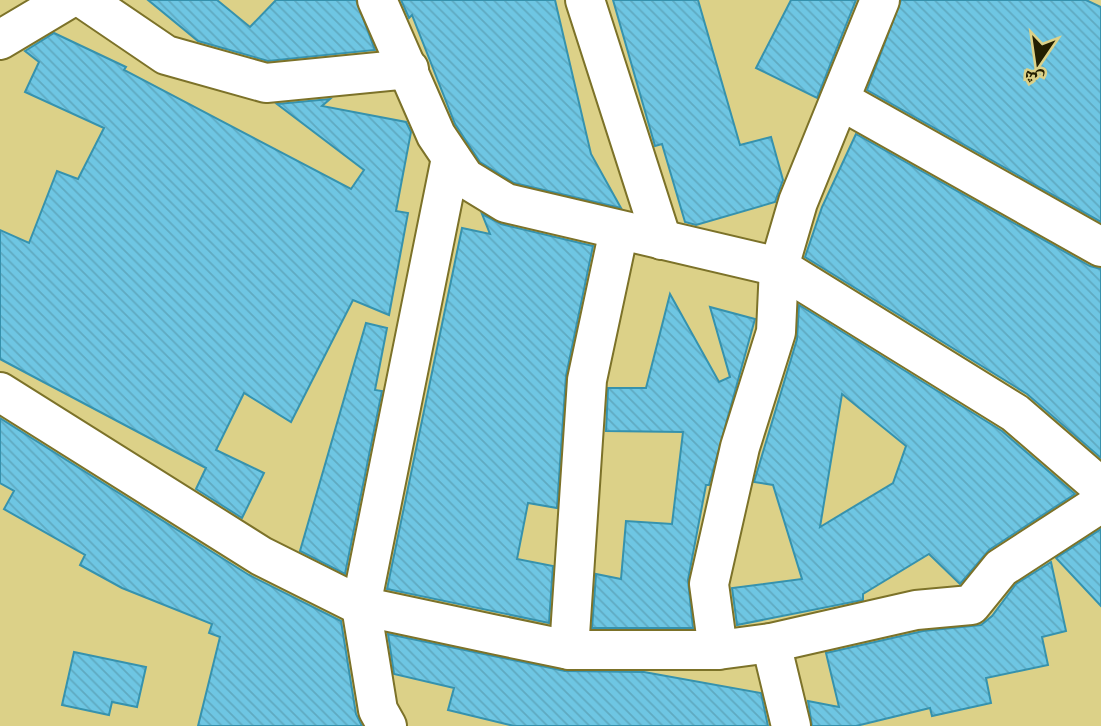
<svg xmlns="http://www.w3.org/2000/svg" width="1101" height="726" font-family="'Open Sans','Noto Naskh Arabic',sans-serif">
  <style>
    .building { fill: url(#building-back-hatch); stroke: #3692ad; stroke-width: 2; fill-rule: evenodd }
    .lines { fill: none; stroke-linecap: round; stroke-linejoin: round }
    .minor-casing { stroke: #7c7229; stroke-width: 42 }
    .minor { stroke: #fff; stroke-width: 38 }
  </style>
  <defs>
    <pattern id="building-back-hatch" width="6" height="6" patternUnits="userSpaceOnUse" patternTransform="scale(1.75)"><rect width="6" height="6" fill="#6ec6e3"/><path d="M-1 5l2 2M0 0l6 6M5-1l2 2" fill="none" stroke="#5faac1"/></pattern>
  </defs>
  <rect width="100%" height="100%" fill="#dcd188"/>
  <g class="building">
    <path d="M 148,0 L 217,0 L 250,27 L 276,0 L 356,0 L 375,50 L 268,61 L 198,41 Z"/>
    <path d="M 401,0 L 555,0 L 591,154 L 621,208 L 514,183 L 480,162 L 455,124 L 412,15 L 409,18 Z"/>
    <path d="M 613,0 L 698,0 L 740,145 L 771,137 L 783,180 L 775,202 L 696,225 L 685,222 L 662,144 L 655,146 Z"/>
    <path d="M 791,0 L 856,0 L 817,98 L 756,68 Z"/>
    <path d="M 901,0 L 1086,0 L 1101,7 L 1101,222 L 867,90 Z"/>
    <path d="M 54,33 L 126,67 L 124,70 L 351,189 L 364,170 L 277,104 L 330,99 L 322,106 L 406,122 L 411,132 L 396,211 L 408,213 L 389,315 L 353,300 L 291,422 L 244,393 L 216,450 L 264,473 L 242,518 L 196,489 L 206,468 L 0,359 L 0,230 L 29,243 L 57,171 L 78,179 L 104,128 L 25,92 L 39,62 L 25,51 Z"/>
    <path d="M 856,134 L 1090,266 L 1101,269 L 1101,458 L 1027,394 L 805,257 L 822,207 Z"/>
    <path d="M 482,214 L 501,224 L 593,246 L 566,376 L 557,508 L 528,503 L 517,559 L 553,566 L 549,623 L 387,589 L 462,228 L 490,234 Z"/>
    <path d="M 670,294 L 719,382 L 730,377 L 710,307 L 755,319 L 709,485 L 706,485 L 688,580 L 693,628 L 592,628 L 596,574 L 621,579 L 626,521 L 672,524 L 683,432 L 606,431 L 608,388 L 646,388 Z"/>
    <path d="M 799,305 L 1002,431 L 1075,494 L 989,550 L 960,584 L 929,554 L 863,594 L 863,600 L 737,625 L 732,588 L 802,579 L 773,485 L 754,482 L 797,339 ZM 842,394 L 906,446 L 893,483 L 820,527 Z"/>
    <path d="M 366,323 L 387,328 L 375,390 L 382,391 L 345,574 L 300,551 Z"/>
    <path d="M 0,418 L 249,575 L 341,621 L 356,714 L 362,726 L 198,726 L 220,637 L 209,633 L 212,624 L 122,588 L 80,565 L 85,555 L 4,509 L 14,491 L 0,483 Z"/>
    <path d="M 1101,529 L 1101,606 L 1056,558 Z"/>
    <path d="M 1051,562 L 1066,631 L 1042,637 L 1048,665 L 986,678 L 991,703 L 932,716 L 930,708 L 856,726 L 812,726 L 808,701 L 839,707 L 826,653 L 923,631 L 981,625 L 992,616 L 1016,584 Z"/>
    <path d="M 388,634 L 565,671 L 644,672 L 761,693 L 768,726 L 514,726 L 448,710 L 454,688 L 394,674 Z"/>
    <path d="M 74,652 L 146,667 L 137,707 L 112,702 L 109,715 L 62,705 Z"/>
  </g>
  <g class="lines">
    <defs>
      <g id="minor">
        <path d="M 85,0 L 166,55 L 266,83 L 409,69"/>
        <path d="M 377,0 L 436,135 L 465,178 L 506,203 L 779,267 L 1015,413 L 1101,487"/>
        <path d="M 585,0 L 662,240"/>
        <path d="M 0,40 L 67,0"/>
        <path d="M 840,100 L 1101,247"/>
        <path d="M 0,392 L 261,556 L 361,606 L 497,635 L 569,650 L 718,650 L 771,643 L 916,610 L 971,605 L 1001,568 L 1101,503"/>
        <path d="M 771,643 L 791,726"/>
        <path d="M 569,650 L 587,380 L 619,230"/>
        <path d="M 718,650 L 709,584 L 740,447 L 776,332 L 779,267 L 798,202 L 880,0"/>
        <path d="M 387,726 L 378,710 L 361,606 L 451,158"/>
      </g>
    </defs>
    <use href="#minor" class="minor-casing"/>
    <use href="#minor" class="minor"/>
  </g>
  <g transform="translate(1038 63) rotate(193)" stroke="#dcd188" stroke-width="5" paint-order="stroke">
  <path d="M0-5L12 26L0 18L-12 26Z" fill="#231e01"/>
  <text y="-10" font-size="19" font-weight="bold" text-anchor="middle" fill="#231e01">ش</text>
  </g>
</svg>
